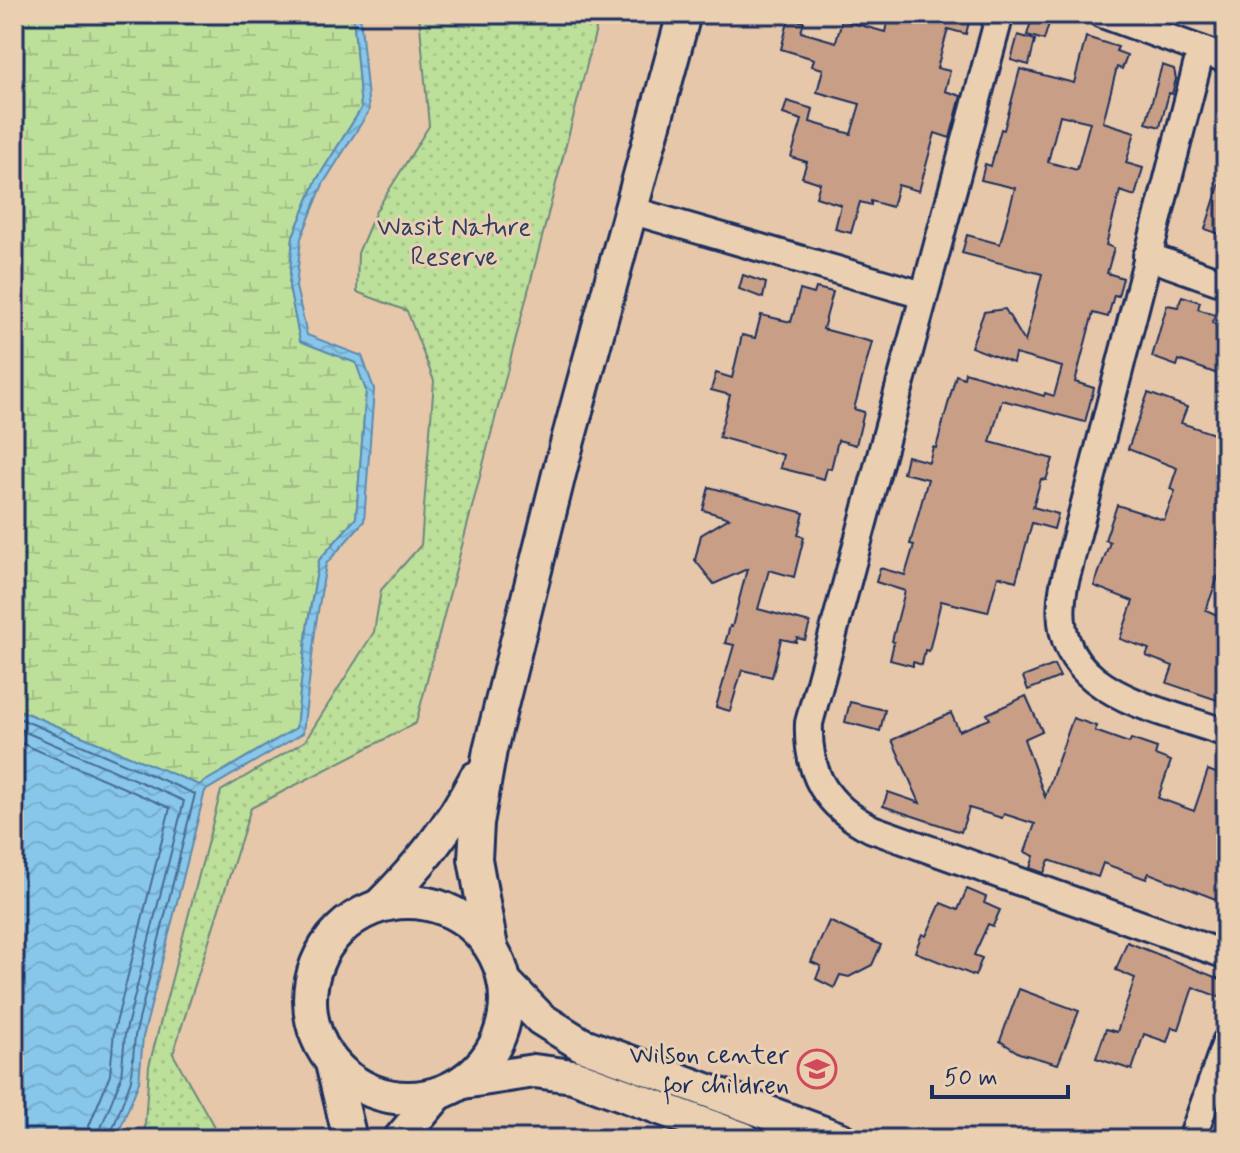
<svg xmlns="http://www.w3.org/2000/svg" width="1240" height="1153" font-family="Mynerve,sans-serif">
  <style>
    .grass { fill: url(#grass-dots); stroke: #6c887c; stroke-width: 2 }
    .wetland { fill: url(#wetland-marsh); stroke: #6c887c; stroke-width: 2 }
    .water { fill: url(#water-waves); stroke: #5c8ab1; stroke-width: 2 }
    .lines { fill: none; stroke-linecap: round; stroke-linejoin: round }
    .shore { stroke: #476c96; stroke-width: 2 }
    .building { fill: #c89f86; stroke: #1b2f5e; stroke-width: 2; fill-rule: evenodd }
    .minor-casing { stroke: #1b2f5e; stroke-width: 32 }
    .major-casing { stroke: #1b2f5e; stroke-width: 38 }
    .minor { stroke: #eacfb1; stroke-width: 26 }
    .major { stroke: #eacfb1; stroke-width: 32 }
    .labels { text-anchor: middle; stroke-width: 6; stroke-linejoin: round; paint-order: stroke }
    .park-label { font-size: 26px; fill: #2b4164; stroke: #eacfb1 }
    .poi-label { font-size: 26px; fill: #1b2f5e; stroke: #eacfb1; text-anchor: end }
  </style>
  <defs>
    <pattern id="grass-dots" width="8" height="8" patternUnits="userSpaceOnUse" patternTransform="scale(2)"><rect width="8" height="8" fill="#bce09a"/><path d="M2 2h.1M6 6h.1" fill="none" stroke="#a1c087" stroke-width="1.8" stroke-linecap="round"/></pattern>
    <pattern id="wetland-marsh" width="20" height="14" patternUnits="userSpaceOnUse" patternTransform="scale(2)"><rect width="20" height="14" fill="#bce09a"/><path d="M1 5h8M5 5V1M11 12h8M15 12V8" fill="none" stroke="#a1c087"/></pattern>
    <pattern id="water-waves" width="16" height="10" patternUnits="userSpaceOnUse" patternTransform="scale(2)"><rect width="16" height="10" fill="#88c7e9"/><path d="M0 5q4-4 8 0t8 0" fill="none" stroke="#75abca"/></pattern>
  </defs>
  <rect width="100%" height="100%" fill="#e6c7a9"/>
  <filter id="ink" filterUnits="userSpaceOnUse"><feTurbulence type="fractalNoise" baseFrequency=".0125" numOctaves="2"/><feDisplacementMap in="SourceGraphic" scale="16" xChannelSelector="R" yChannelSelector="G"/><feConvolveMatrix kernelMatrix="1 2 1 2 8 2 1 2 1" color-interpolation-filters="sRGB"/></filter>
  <g filter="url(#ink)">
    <path class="grass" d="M 419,14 L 600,14 L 416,723 L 251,808 L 173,1054 L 221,1139 L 144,1139 L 149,1066 L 221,791 L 305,741 L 374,632 L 381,590 L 421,545 L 434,381 L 407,311 L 357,292 L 358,253 L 376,211 L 429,126 Z"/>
    <path class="wetland" d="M 14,14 L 353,14 L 361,109 L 316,181 L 293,236 L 289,287 L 300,341 L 356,363 L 366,390 L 356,518 L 319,560 L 308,622 L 296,728 L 199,785 L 14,708 Z"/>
    <path class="water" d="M 353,14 L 360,14 L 369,111 L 323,184 L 301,238 L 296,287 L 307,335 L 362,356 L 374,389 L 364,521 L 326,564 L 316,623 L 303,733 L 205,791 L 143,1037 L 139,1082 L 116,1139 L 14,1139 L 14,708 L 199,785 L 296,728 L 308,622 L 319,560 L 356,518 L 366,391 L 356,363 L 300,341 L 289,287 L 293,236 L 316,181 L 361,109 Z"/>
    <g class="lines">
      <g class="shore">
        <path d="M 14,716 L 195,794 L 135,1036 L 131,1080 L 109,1139"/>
        <path d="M 14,727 L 184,801 L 125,1034 L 121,1078 L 100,1130 L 99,1139"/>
        <path d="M 14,740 L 170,808 L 114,1031 L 110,1075 L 89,1126 L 87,1139"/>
      </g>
    </g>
    <g class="building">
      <path d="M 889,14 L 971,14 L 966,34 L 948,29 L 937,68 L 950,71 L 945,91 L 961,96 L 950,138 L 935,133 L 919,191 L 898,185 L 892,207 L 871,201 L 871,205 L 860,202 L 851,233 L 835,229 L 841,205 L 816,197 L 820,183 L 802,177 L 807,162 L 791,157 L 802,120 L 783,114 L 787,101 L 813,109 L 810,122 L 851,134 L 860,104 L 817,92 L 823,69 L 812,66 L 814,59 L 781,49 L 789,18 L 804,22 L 801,32 L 836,42 L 842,20 L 885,32 Z"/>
      <path d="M 1033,15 L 1050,20 L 1044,40 L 1027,35 Z"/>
      <path d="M 1018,35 L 1035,40 L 1029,65 L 1011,60 Z"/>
      <path d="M 1086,37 L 1118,47 L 1116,51 L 1127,55 L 1122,69 L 1117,67 L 1103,122 L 1135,132 L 1126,163 L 1143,168 L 1135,196 L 1120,191 L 1106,245 L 1114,248 L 1107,273 L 1123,278 L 1118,296 L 1114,295 L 1108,317 L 1093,313 L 1075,382 L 1094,388 L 1085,422 L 1002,400 L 990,442 L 1053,459 L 1046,480 L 1041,479 L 1033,507 L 1058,514 L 1054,529 L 1032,523 L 1016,581 L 998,576 L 988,612 L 941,601 L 929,651 L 925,650 L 922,665 L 913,662 L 913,666 L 890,660 L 894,642 L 892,641 L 905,591 L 876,582 L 880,568 L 905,575 L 914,545 L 910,544 L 928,479 L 903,473 L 907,456 L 929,462 L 933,447 L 936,448 L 956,375 L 964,378 L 965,372 L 1044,396 L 1045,393 L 1054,396 L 1062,367 L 1015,354 L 1013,363 L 971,347 L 984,312 L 1005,309 L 1025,342 L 1042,274 L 962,253 L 967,235 L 1000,244 L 1015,188 L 981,180 L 985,164 L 991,166 L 1001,129 L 1004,130 L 1020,69 L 1074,83 ZM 1060,115 L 1090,122 L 1077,170 L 1048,162 Z"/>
      <path d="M 1162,65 L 1174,69 L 1176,79 L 1172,94 L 1169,93 L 1160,127 L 1146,123 Z"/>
      <path d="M 1223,173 L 1226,173 L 1226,236 L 1205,229 Z"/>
      <path d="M 743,275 L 766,283 L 763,298 L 739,289 Z"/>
      <path d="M 816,288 L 833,292 L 823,329 L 872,342 L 854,409 L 864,412 L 856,445 L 838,440 L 831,469 L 827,468 L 824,479 L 780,468 L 783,455 L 719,437 L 730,395 L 711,390 L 716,373 L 732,378 L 742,335 L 755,338 L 761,315 L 791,322 L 800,290 L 814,294 Z"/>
      <path d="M 1182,296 L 1200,302 L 1198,309 L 1215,315 L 1212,323 L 1226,329 L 1226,377 L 1179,360 L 1177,366 L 1152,357 L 1167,305 L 1178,307 Z"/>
      <path d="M 1148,393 L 1187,407 L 1181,423 L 1226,438 L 1226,555 L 1206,610 L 1226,619 L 1226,692 L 1223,702 L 1167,683 L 1173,666 L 1146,656 L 1149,649 L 1120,639 L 1133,601 L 1094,586 L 1110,542 L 1105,540 L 1117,505 L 1164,520 L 1175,491 L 1170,489 L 1177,468 L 1128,449 Z"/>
      <path d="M 709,487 L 804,513 L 798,535 L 804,537 L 794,577 L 769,570 L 758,609 L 810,623 L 805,640 L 797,638 L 796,642 L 781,639 L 772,677 L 742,670 L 730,711 L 716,707 L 734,645 L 725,643 L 730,626 L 732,627 L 747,569 L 714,584 L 695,560 L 701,535 L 729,518 L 703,510 Z"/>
      <path d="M 1054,665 L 1060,677 L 1028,690 L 1023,677 Z"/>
      <path d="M 1026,696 L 1042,731 L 1024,739 L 1045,797 L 1073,718 L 1096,726 L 1095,731 L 1129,743 L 1131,739 L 1157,748 L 1155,755 L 1171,761 L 1158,798 L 1194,811 L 1208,770 L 1226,777 L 1226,898 L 1220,896 L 1218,900 L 1149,873 L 1146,879 L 1103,863 L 1098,877 L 1049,860 L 1044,873 L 1030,868 L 1034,856 L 1025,852 L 1035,824 L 1004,814 L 1002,818 L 969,808 L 961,832 L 883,806 L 888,792 L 920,803 L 892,740 L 951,713 L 959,731 L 990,719 L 987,714 Z"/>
      <path d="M 850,702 L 885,710 L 880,731 L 845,722 Z"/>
      <path d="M 967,889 L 986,897 L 984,903 L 1000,910 L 993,926 L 988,924 L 974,955 L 982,958 L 975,976 L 915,952 L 922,934 L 926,936 L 941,903 L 958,910 Z"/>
      <path d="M 829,921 L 881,945 L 872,965 L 849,977 L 840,975 L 834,988 L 816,979 L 821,966 L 811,962 Z"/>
      <path d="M 1127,942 L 1225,981 L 1219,997 L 1193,987 L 1179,1029 L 1172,1027 L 1167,1042 L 1144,1034 L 1132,1070 L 1096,1058 L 1106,1029 L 1117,1032 L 1135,978 L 1116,970 Z"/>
      <path d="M 1019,989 L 1079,1011 L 1058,1064 L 1019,1053 L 1000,1041 Z"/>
    </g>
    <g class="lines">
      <defs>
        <g id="minor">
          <path d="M 1000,14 L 809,723 C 807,774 826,806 872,829 L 1226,955"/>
          <path d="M 1102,14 L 1226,59"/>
          <path d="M 1201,50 L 1064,585 C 1043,692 1150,706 1226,733"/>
          <path d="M 630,210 L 923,295"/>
          <path d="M 1147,256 L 1226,284"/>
          <path d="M 1192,1139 L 1226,1042"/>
        </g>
        <g id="major">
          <circle cx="408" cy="1000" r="98"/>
          <path d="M 379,906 C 419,866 450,828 476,778"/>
          <path d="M 491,947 L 475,859 L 477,823 L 490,750 L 561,466 L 684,14"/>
          <path d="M 504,981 L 541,1019 L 581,1044 L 840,1139"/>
          <path d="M 332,1063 L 350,1139"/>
          <path d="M 463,1082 L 534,1071 L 573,1076 L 744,1139"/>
          <path d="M 400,1139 L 437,1095"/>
        </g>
      </defs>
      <use href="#minor" class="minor-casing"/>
      <use href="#major" class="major-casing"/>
      <use href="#minor" class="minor"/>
      <use href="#major" class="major"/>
    </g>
  </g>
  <defs>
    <symbol id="school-ring" viewBox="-11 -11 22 22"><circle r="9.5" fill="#eacfb1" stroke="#d1495b" stroke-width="1.5"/><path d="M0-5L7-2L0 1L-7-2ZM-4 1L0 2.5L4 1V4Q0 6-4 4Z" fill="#d1495b"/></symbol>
  </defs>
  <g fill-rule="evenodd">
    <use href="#school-ring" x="795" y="1047" width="44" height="44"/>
  </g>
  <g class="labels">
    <g class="park-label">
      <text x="454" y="235">Wasit Nature<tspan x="454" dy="30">Reserve</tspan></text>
    </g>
    <g class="poi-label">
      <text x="789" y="1063">Wilson center<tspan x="789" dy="30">for children</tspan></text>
    </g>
  </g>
  <rect width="1240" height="1153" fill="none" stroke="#eacfb1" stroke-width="48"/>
  <rect x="24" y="24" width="1192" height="1105" fill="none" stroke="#1b2f5e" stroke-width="3" filter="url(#ink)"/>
  <path d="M932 1085v12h136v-12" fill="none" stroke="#1b2f5e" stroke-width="4"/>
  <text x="944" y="1085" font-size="24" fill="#1b2f5e" stroke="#eacfb1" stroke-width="6" paint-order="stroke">50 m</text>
</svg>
